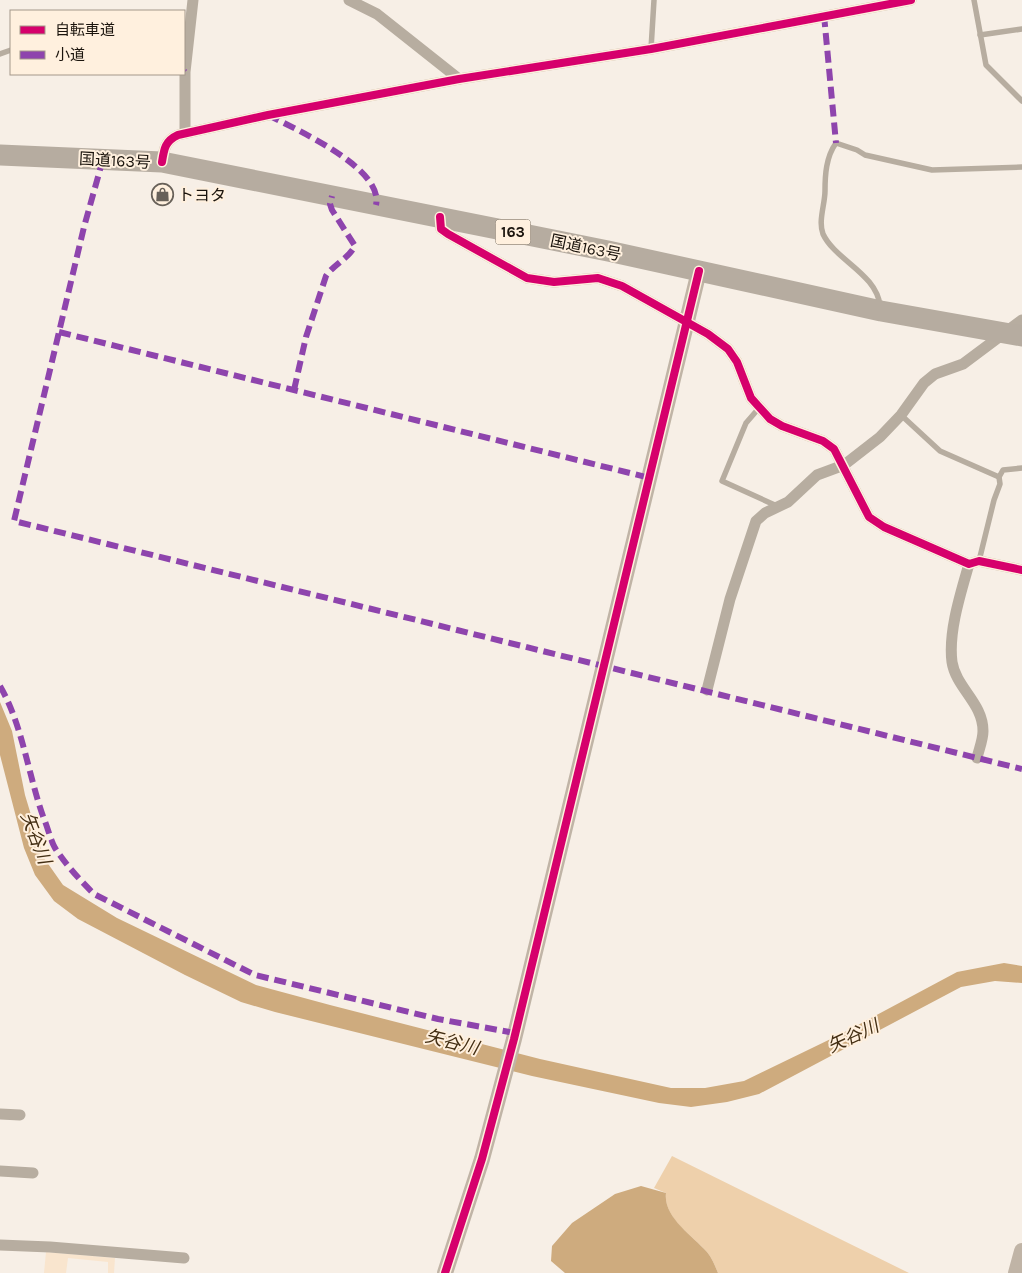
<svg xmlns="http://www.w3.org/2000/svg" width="1022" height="1273" font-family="Karla,'Noto Sans JP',sans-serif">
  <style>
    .green { fill: #f9e5ce }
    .forest { fill: #eed0ab }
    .water { fill: #ceab7e }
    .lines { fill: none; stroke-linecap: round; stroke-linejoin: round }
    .lane { stroke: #b7ada0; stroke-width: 5.5 }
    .street { stroke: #b7ada0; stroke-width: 11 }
    .secondary { stroke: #c0b4a6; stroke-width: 16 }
    .highway { stroke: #b6aca0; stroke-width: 21 }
    .quiet { stroke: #8e44ad; stroke-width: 6; stroke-dasharray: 12 6; stroke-linecap: butt }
    .cycleway-casing { stroke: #fff0de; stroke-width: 11 }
    .cycleway { stroke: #d6006c; stroke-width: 8 }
    .labels { text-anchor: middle; stroke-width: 4; stroke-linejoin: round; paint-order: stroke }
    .shield { fill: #fff0de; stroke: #5f564c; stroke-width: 1 }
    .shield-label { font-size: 15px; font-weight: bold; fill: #1b140d }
    .street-label { font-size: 16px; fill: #1b140d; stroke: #fff0de }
    .poi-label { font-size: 16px; fill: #1b140d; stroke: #fff0de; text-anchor: start }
    .water-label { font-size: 18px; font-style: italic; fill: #432e13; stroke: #fff0de }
  </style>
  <rect width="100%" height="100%" fill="#f7efe6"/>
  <path class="green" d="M 46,1252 L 115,1258 L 114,1273 L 108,1273 L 108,1262 L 68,1258 L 66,1273 L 44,1273 Z"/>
  <path class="forest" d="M 672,1156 L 909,1273 L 718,1273 C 715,1266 712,1258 707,1252 C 692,1235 663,1218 666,1193 L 654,1188 Z"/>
  <g class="water">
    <path d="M 0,702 L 12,731 L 25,795 L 44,858 L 63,885 L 117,918 L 256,985 L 330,1005 L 540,1059 L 671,1088 L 705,1088 L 744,1081 L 843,1033 L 957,972 L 1004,963 L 1022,966 L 1022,983 L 995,981 L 961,987 L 759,1094 L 727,1102 L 691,1107 L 659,1103 L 532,1076 L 275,1012 L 241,1002 L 185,975 L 78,919 L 54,901 L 35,875 L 24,848 L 0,755 Z"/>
    <path d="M 641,1186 L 666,1193 C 663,1217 692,1235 707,1252 C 712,1258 715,1266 718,1273 L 565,1273 L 551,1261 L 552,1246 L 572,1223 L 615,1194 Z"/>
  </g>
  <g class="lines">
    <g class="lane">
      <path d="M 974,0 L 986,65 L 1022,101"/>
      <path d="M 980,35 L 1022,29"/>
      <path d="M 651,49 L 654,0"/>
      <path d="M 0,54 L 11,50"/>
      <path d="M 880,306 C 877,274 835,260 823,234 C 818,221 825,204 825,191 C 825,175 826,157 836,143 L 857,150 L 865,155 L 932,170 L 1022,167"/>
      <path d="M 759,408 L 746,423 L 722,481 L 777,506"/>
      <path d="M 901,415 L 940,451 L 999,477 L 1003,470 L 1022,468"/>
      <path d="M 979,561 L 994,500 L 1000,484 L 999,477"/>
    </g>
    <g class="street">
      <path d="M 349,0 L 377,14 L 459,79"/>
      <path d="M 185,133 L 185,72 L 193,0"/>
      <path d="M 162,162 C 164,149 165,141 178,135 L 268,115 L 459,79 L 651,49 L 911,0"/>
      <path d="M 440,217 L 441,229 L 448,234 L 527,278 L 554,282 L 598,278 L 622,286 L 708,334 L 728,349 L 737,362 L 751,398 L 770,419 L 782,426 L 823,441 L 834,449 L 869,517 L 884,527 L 969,564 L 979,561 L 1022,570"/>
      <path d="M 969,564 C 961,592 948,632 952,662 C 956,688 983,703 983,731 C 983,740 979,749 977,758"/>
      <path d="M 707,690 L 730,599 L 756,521 L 765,513 L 788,502 L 817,475 L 844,465 L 880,437 L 901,415 L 924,383 L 935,374 L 963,364 L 1022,320"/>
      <path d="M 0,1114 L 20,1115"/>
      <path d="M 0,1171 L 33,1173"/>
      <path d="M 0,1245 L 50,1247 L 184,1258"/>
    </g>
    <g class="secondary">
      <path d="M 445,1273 L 482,1159 L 514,1039 L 699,271"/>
      <path d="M 1016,1273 L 1022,1251"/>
    </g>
    <path class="highway" d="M 0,155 L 162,162 L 608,251 L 881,311 L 1022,336"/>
    <g class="quiet">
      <path d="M 824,15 L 836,143"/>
      <path d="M 184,71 L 185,72"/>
      <path d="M 268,115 C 295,129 384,168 376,205"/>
      <path d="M 103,159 L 84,227 L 14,521 L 1022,769"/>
      <path d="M 59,332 L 650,478"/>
      <path d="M 294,390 L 306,337 L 326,276 C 334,264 348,259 355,246 L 332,210 L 330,204 L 332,196"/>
      <path d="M 0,686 C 23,726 28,775 44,819 C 48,828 50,839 55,848 C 66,865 80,880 94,894 L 255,975 L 438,1019 L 515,1033"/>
    </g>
    <defs>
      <g id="cycleway">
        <path d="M 162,162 C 164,149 165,141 178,135 L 268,115 L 459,79 L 651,49 L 911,0"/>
        <path d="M 440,217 L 441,229 L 448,234 L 527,278 L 554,282 L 598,278 L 622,286 L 708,334 L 728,349 L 737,362 L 751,398 L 770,419 L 782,426 L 823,441 L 834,449 L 869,517 L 884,527 L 969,564 L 979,561 L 1022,570"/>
        <path d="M 445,1273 L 482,1159 L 514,1039 L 699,271"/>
      </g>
    </defs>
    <use href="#cycleway" class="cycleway-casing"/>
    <use href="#cycleway" class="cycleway"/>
  </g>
  <defs>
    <symbol id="shop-ring" viewBox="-11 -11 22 22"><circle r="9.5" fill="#fff0de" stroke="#686159" stroke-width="1.5"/><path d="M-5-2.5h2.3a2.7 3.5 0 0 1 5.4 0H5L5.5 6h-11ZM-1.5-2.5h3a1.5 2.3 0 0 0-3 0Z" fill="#686159"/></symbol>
  </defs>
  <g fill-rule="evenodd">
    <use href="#shop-ring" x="150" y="182" width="25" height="25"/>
  </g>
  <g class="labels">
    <rect class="shield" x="495.5" y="219.5" width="35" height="25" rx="4"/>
    <g class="shield-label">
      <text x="513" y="237">163</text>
    </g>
    <g class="street-label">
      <text transform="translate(115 160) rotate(3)" y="6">国道163号</text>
      <text transform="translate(586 247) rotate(12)" y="6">国道163号</text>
    </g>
    <g class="poi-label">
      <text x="178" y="201">トヨタ</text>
    </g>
    <g class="water-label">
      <text transform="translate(36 838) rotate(69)" y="6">矢谷川</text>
      <text transform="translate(853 1036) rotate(-25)" y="6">矢谷川</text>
      <text transform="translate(452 1042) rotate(14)" y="6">矢谷川</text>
    </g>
  </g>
  <rect x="10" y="10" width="175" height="65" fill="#fff0de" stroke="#a4988a"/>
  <rect x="20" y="26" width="25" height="8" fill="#d6006c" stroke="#a4988a"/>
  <text x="55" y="35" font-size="15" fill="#1b140d">自転車道</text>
  <rect x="20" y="51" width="25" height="8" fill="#8e44ad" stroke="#a4988a"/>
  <text x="55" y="60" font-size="15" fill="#1b140d">小道</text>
</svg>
